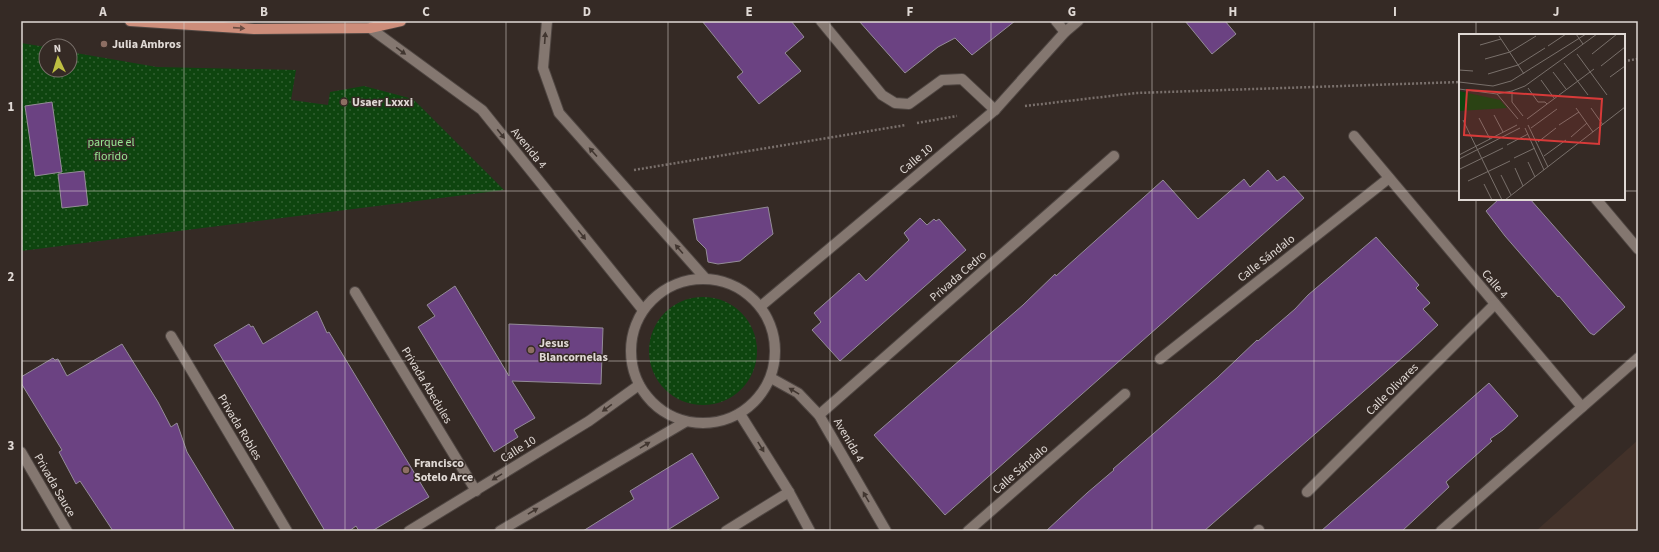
<svg xmlns="http://www.w3.org/2000/svg" width="1659" height="552" font-family="'Source Sans 3',sans-serif">
  <style>
    .built { fill: #423129 }
    .park { fill: url(#park-dots) }
    .building { fill: #6b4282; stroke: #948c98 }
    .lines { fill: none; stroke-linecap: round; stroke-linejoin: round }
    .street-casing { stroke: #4f4642; stroke-width: 12 }
    .secondary-casing { stroke: #4f4642; stroke-width: 12 }
    .primary-casing { stroke: #4f4642; stroke-width: 12 }
    .path { stroke: #7a706c; stroke-width: 2.5; stroke-dasharray: 2 2; stroke-linecap: butt }
    .street { stroke: #847770; stroke-width: 10 }
    .secondary { stroke: #847770; stroke-width: 10 }
    .primary { stroke: #cd8d7a; stroke-width: 10 }
    .oneway { fill: #6a4d43 }
    .oneway2 { fill: #413630 }
    .grid { fill: none; stroke: #e0d9d5; stroke-width: 1; stroke-opacity: 0.55 }
    .education-dot { fill: #8d6e63; stroke: #352a25; stroke-width: 1.5 }
    .labels { text-anchor: middle; stroke-width: 3; stroke-linejoin: round; paint-order: stroke }
    .poi-label { font-size: 12px; font-weight: bold; fill: #e0d9d5; stroke: #352a25; text-anchor: start }
    .park-label { font-size: 12px; fill: #96e892; stroke: #352a25 }
    .street-label { font-size: 12px; fill: #e0d9d5; stroke: #352a25 }
    .inset-road { fill: none; stroke: #79706b; stroke-width: 1 }
    .view { fill: #d73a39; fill-opacity: 0.15; stroke: #d73a39; stroke-width: 2 }
    .inset-edge { fill: none; stroke: #e0d9d5; stroke-width: 2 }
    .neatline { fill: none; stroke: #e0d9d5; stroke-width: 1.5 }
    .grid-label { font-size: 13px; text-anchor: middle; font-weight: bold; fill: #e0d9d5 }
  </style>
  <defs>
    <pattern id="park-dots" width="8" height="8" patternUnits="userSpaceOnUse"><rect width="8" height="8" fill="#0e450f"/><path d="M2 2h.1M6 6h.1" fill="none" stroke="#315f31" stroke-width="1.8" stroke-linecap="round"/></pattern>
  </defs>
  <rect width="100%" height="100%" fill="#352a25"/>
  <path class="built" d="M 1638,440 L 1638,531 L 1536,531 Z"/>
  <g class="park">
    <path d="M 21,43 L 46,47 L 46,70 L 70,70 L 70,52 L 157,67 L 296,70 L 291,100 L 328,105 L 330,92 L 364,86 L 413,99 L 504,190 L 21,251 Z"/>
    <circle cx="703" cy="351" r="54"/>
  </g>
  <g class="building">
    <path d="M 702,21 L 791,21 L 804,37 L 785,53 L 801,71 L 759,104 L 737,77 L 743,72 Z"/>
    <path d="M 859,21 L 1015,21 L 972,55 L 955,38 L 938,47 L 905,73 Z"/>
    <path d="M 1185,21 L 1225,21 L 1236,34 L 1212,54 Z"/>
    <path d="M 52,102 L 62,172 L 35,176 L 25,106 Z"/>
    <path d="M 1268,170 L 1277,181 L 1284,176 L 1304,198 L 945,515 L 874,435 L 1023,305 L 1055,274 L 1056,276 L 1163,180 L 1198,219 L 1244,179 L 1250,187 Z"/>
    <path d="M 84,171 L 88,205 L 62,208 L 58,174 Z"/>
    <path d="M 1499,199 L 1530,199 L 1625,307 L 1594,335 L 1590,333 L 1559,296 L 1558,297 L 1505,236 L 1486,211 Z"/>
    <path d="M 768,207 L 773,234 L 740,261 L 718,264 L 708,262 L 706,249 L 697,240 L 693,219 Z"/>
    <path d="M 920,218 L 927,225 L 934,219 L 936,221 L 939,219 L 966,250 L 840,361 L 812,330 L 821,322 L 814,313 L 859,273 L 866,281 L 909,240 L 904,233 Z"/>
    <path d="M 1376,237 L 1419,285 L 1416,288 L 1430,303 L 1423,309 L 1438,325 L 1411,350 L 1204,531 L 1046,531 L 1087,493 L 1114,470 L 1113,469 L 1217,378 L 1257,340 L 1258,341 L 1295,309 L 1308,295 Z"/>
    <path d="M 455,286 L 509,376 L 509,324 L 603,328 L 601,384 L 512,381 L 535,418 L 514,430 L 518,437 L 494,452 L 418,327 L 435,316 L 427,305 Z"/>
    <path d="M 317,311 L 327,333 L 329,332 L 429,497 L 372,531 L 359,531 L 356,526 L 349,531 L 325,531 L 214,345 L 249,324 L 251,327 L 253,326 L 263,344 Z"/>
    <path d="M 122,344 L 158,402 L 171,427 L 177,423 L 187,452 L 235,531 L 113,531 L 80,481 L 76,484 L 59,452 L 62,450 L 21,383 L 21,377 L 53,358 L 55,360 L 58,359 L 67,376 Z"/>
    <path d="M 1489,383 L 1518,416 L 1503,430 L 1490,439 L 1492,441 L 1446,482 L 1449,487 L 1415,519 L 1402,531 L 1321,531 Z"/>
    <path d="M 692,453 L 719,498 L 666,531 L 583,531 L 634,499 L 630,491 Z"/>
  </g>
  <g class="lines">
    <defs>
      <g id="street">
        <path d="M 821,21 L 882,95 L 895,103 L 909,104 L 942,80 L 962,79 L 995,110"/>
        <path d="M 1056,21 L 1065,32"/>
        <path d="M 1354,136 L 1582,407"/>
        <path d="M 1596,199 L 1638,249"/>
        <path d="M 355,292 L 476,491"/>
        <path d="M 171,336 L 287,531"/>
        <path d="M 1160,359 L 1389,178"/>
        <path d="M 819,415 L 1114,156"/>
        <path d="M 21,452 L 67,531"/>
        <path d="M 1307,492 L 1495,304"/>
        <path d="M 726,531 L 789,492"/>
        <path d="M 968,531 L 1125,394"/>
        <path d="M 1258,531 L 1259,530"/>
      </g>
      <g id="secondary">
        <path d="M 547,21 L 543,68 L 559,113 L 705,278"/>
        <path d="M 370,28 L 482,110 L 643,310"/>
        <circle cx="703" cy="351" r="72"/>
        <path d="M 761,306 L 995,110 L 1065,32 L 1078,21"/>
        <path d="M 771,378 L 798,393 L 819,415 L 886,531"/>
        <path d="M 740,414 L 789,492 L 810,531"/>
        <path d="M 409,531 L 589,421 L 639,385"/>
        <path d="M 500,531 L 685,422"/>
        <path d="M 1441,531 L 1638,358"/>
      </g>
      <path id="primary" d="M 130,21 L 254,29 L 370,28 L 401,21"/>
    </defs>
    <use href="#street" class="street-casing"/>
    <use href="#secondary" class="secondary-casing"/>
    <use href="#primary" class="primary-casing"/>
    <g class="path">
      <path d="M 1624,61 L 1638,59"/>
      <path d="M 1025,106 L 1136,93 L 1460,82"/>
      <path d="M 917,123 L 957,116"/>
      <path d="M 634,170 L 906,125"/>
    </g>
    <use href="#street" class="street"/>
    <use href="#secondary" class="secondary"/>
    <use href="#primary" class="primary"/>
  </g>
  <defs><path id="oneway-solid" d="M-6-.8H1V-3.2L6.5 0L1 3.2V.8H-6Z"/></defs>
  <use class="oneway" href="#oneway-solid" transform="translate(239 28) rotate(4)"/>
  <g class="oneway2">
    <use href="#oneway-solid" transform="translate(545 38) rotate(-86)"/>
    <use href="#oneway-solid" transform="translate(401 51) rotate(36)"/>
    <use href="#oneway-solid" transform="translate(501 134) rotate(51)"/>
    <use href="#oneway-solid" transform="translate(593 152) rotate(-132)"/>
    <use href="#oneway-solid" transform="translate(582 235) rotate(51)"/>
    <use href="#oneway-solid" transform="translate(679 249) rotate(-131)"/>
    <use href="#oneway-solid" transform="translate(794 391) rotate(-149)"/>
    <use href="#oneway-solid" transform="translate(607 408) rotate(144)"/>
    <use href="#oneway-solid" transform="translate(645 445) rotate(-31)"/>
    <use href="#oneway-solid" transform="translate(761 447) rotate(58)"/>
    <use href="#oneway-solid" transform="translate(497 477) rotate(148)"/>
    <use href="#oneway-solid" transform="translate(866 497) rotate(-120)"/>
    <use href="#oneway-solid" transform="translate(533 511) rotate(-31)"/>
  </g>
  <path class="grid" d="M 184,21 L 184,531M 345,21 L 345,531M 506,21 L 506,531M 668,21 L 668,531M 830,21 L 830,531M 991,21 L 991,531M 1152,21 L 1152,531M 1314,21 L 1314,531M 1476,21 L 1476,35M 21,191 L 1460,191M 1624,191 L 1638,191M 1476,199 L 1476,531M 21,361 L 1638,361"/>
  <g class="education-dot">
    <circle cx="104" cy="44" r="4"/>
    <circle cx="344" cy="102" r="4"/>
    <circle cx="531" cy="350" r="4"/>
    <circle cx="406" cy="470" r="4"/>
  </g>
  <g class="labels">
    <g class="poi-label">
      <text x="112" y="48">Julia Ambros</text>
      <text x="352" y="106">Usaer Lxxxi</text>
      <text x="539" y="347">Jesus<tspan x="539" dy="14">Blancornelas</tspan></text>
      <text x="414" y="467">Francisco<tspan x="414" dy="14">Sotelo Arce</tspan></text>
    </g>
    <g class="park-label">
      <text x="111" y="146">parque el<tspan x="111" dy="14">florido</tspan></text>
    </g>
    <g class="street-label">
      <text transform="translate(529 148) rotate(51)" y="4">Avenida 4</text>
      <text transform="translate(916 159) rotate(-40)" y="4">Calle 10</text>
      <text transform="translate(1266 258) rotate(-38)" y="4">Calle Sándalo</text>
      <text transform="translate(958 276) rotate(-41)" y="4">Privada Cedro</text>
      <text transform="translate(1495 284) rotate(50)" y="4">Calle 4</text>
      <text transform="translate(427 385) rotate(59)" y="4">Privada Abedules</text>
      <text transform="translate(1392 389) rotate(-45)" y="4">Calle Olivares</text>
      <text transform="translate(240 427) rotate(59)" y="4">Privada Robles</text>
      <text transform="translate(849 440) rotate(60)" y="4">Avenida 4</text>
      <text transform="translate(518 449) rotate(-32)" y="4">Calle 10</text>
      <text transform="translate(1020 469) rotate(-41)" y="4">Calle Sándalo</text>
      <text transform="translate(55 485) rotate(60)" y="4">Privada Sauce</text>
    </g>
  </g>
  <g transform="translate(1459 34)">
    <rect width="166" height="166" fill="#352a25"/>
    <path d="M 0,57 L 41,66 L 48,74 L 0,77 Z" fill="#0e450f"/>
    <path class="inset-road" d="M 117,0 L 124,10M 40,2 L 65,40M 21,11 L 42,5M 89,12 L 107,0M 118,20 L 148,61M 133,20 L 158,0M 26,25 L 51,18 L 77,2M 105,29 L 129,61M 142,32 L 166,13M 0,36 L 14,37M 94,38 L 107,55M 29,40 L 59,31 L 86,14M 151,43 L 166,32M 82,46 L 95,64M 0,48 L 34,52 L 52,47 L 127,0M 69,54 L 79,68 L 86,68 L 88,70M 0,55 L 38,60 L 53,57 L 66,52 L 138,0M 53,57 L 53,68 L 64,82M 38,60 L 59,85M 117,74 L 134,98M 132,74 L 144,91M 35,81 L 44,98M 20,84 L 31,105M 68,85 L 135,35M 4,86 L 43,166M 69,91 L 89,133M 100,91 L 120,78M 66,94 L 85,136M 72,94 L 98,75M 112,103 L 128,89M 79,108 L 97,94M 48,111 L 69,100M 0,121 L 58,91M 85,122 L 107,106M 55,124 L 76,114M 0,125 L 61,94M 69,128 L 76,143M 56,134 L 64,152M 1,135 L 44,114M 42,141 L 52,161M 9,147 L 51,127M 25,150 L 33,166M 46,166 L 166,73"/>
    <path class="view" d="M 8,56 L 143,65 L 140,110 L 5,101 Z"/>
    <rect width="166" height="166" class="inset-edge"/>
  </g>
  <rect width="1659" height="552" fill="none" stroke="#352a25" stroke-width="44"/>
  <g transform="translate(58 58) rotate(356)"><circle r="19" fill="#352a25" stroke="#79706b"/>
  <path d="M0-3L7 15L0 10L-7 15Z" fill="#bebf42"/>
  <text y="-6" font-size="11" font-weight="bold" text-anchor="middle" fill="#e0d9d5">N</text>
  </g>
  <rect x="22" y="22" width="1615" height="508" class="neatline"/>
  <g class="grid-label">
    <text x="103" y="16">A</text>
    <text x="264" y="16">B</text>
    <text x="426" y="16">C</text>
    <text x="587" y="16">D</text>
    <text x="749" y="16">E</text>
    <text x="910" y="16">F</text>
    <text x="1072" y="16">G</text>
    <text x="1233" y="16">H</text>
    <text x="1395" y="16">I</text>
    <text x="1556" y="16">J</text>
    <text x="11" y="111">1</text>
    <text x="11" y="281">2</text>
    <text x="11" y="450">3</text>
  </g>
</svg>
